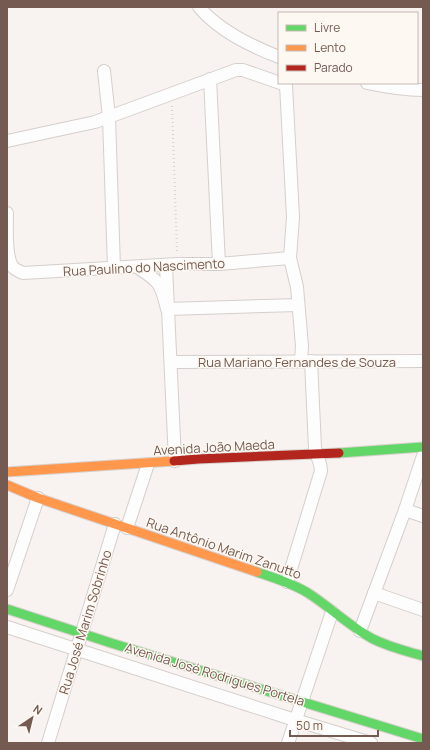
<svg xmlns="http://www.w3.org/2000/svg" width="430" height="750" font-family="Manrope,sans-serif">
  <style>
    .lines { fill: none; stroke-linecap: round; stroke-linejoin: round }
    .street-casing { stroke: #d5cfcb; stroke-width: 14 }
    .fast-casing { stroke: #d7d0cc; stroke-width: 11 }
    .slow-casing { stroke: #d7d0cc; stroke-width: 11 }
    .jam-casing { stroke: #d7d0cc; stroke-width: 11 }
    .path { stroke: #dad3d0; stroke-width: 2; stroke-dasharray: 1 3; stroke-linecap: butt }
    .street { stroke: #fefdfd; stroke-width: 12 }
    .fast { stroke: #63d668; stroke-width: 9 }
    .slow { stroke: #ff974d; stroke-width: 9 }
    .jam { stroke: #b3261e; stroke-width: 9 }
    .labels { text-anchor: middle; stroke-width: 3; stroke-linejoin: round; paint-order: stroke }
    .street-label { font-size: 13px; fill: #745a51; stroke: #fdf8f2 }
  </style>
  <rect width="100%" height="100%" fill="#f8f3f0"/>
  <g class="lines">
    <defs>
      <g id="street">
        <path d="M 199,7 C 219,31 251,46 279,57"/>
        <path d="M 104,71 L 109,117 L 114,268"/>
        <path d="M 210,79 L 219,264"/>
        <path d="M 367,83 C 386,87 404,90 423,90"/>
        <path d="M 286,85 L 293,217 L 290,258 L 297,287 L 302,346 L 301,361"/>
        <path d="M 7,141 L 95,122 L 236,70 L 243,70 L 286,85"/>
        <path d="M 7,213 C 7,226 5,255 12,266 C 15,270 19,271 23,273 L 177,264 L 219,264 L 290,258"/>
        <path d="M 166,266 L 175,461"/>
        <path d="M 137,267 C 159,281 161,283 167,309 L 298,305"/>
        <path d="M 171,362 L 423,361"/>
        <path d="M 405,510 L 423,516"/>
        <path d="M 127,528 L 148,464"/>
        <path d="M 287,582 L 321,471 C 321,462 316,456 315,448 L 311,361"/>
        <path d="M 7,590 L 38,498"/>
        <path d="M 374,593 L 423,610"/>
        <path d="M 7,627 L 295,720 L 371,743"/>
        <path d="M 360,631 L 405,510 L 423,456"/>
        <path d="M 48,743 L 115,524"/>
        <path d="M 288,743 L 332,612"/>
      </g>
      <g id="fast">
        <path d="M 339,453 L 423,447"/>
        <path d="M 257,572 C 274,578 292,583 308,593 C 330,607 349,626 373,639 C 389,647 406,651 423,656"/>
        <path d="M 7,609 L 111,643 L 423,739"/>
      </g>
      <g id="slow">
        <path d="M 7,472 L 174,461"/>
        <path d="M 7,485 L 38,498 L 257,572"/>
      </g>
      <path id="jam" d="M 174,461 L 198,459 L 339,453"/>
    </defs>
    <use href="#street" class="street-casing"/>
    <use href="#fast" class="fast-casing"/>
    <use href="#slow" class="slow-casing"/>
    <use href="#jam" class="jam-casing"/>
    <path class="path" d="M 172,106 L 177,252"/>
    <use href="#street" class="street"/>
    <use href="#fast" class="fast"/>
    <use href="#slow" class="slow"/>
    <use href="#jam" class="jam"/>
  </g>
  <g class="labels">
    <g class="street-label">
      <text transform="translate(144 267) rotate(-3)" y="5">Rua Paulino do Nascimento</text>
      <text x="297" y="367">Rua Mariano Fernandes de Souza</text>
      <text transform="translate(214 447) rotate(-3)" y="5">Avenida João Maeda</text>
      <text transform="translate(224 548) rotate(19)" y="5">Rua Antônio Marim Zanutto</text>
      <text transform="translate(85 622) rotate(-73)" y="5">Rua José Marim Sobrinho</text>
      <text transform="translate(215 674) rotate(17)" y="5">Avenida José Rodrigues Portela</text>
    </g>
  </g>
  <rect width="430" height="750" fill="none" stroke="#745a51" stroke-width="16"/>
  <rect x="278" y="12" width="140" height="72" fill="#fdf8f2" stroke="#c6b9b2"/>
  <rect x="286" y="25" width="20" height="6" fill="#63d668" stroke="#c6b9b2"/>
  <text x="314" y="32" font-size="12" fill="#745a51">Livre</text>
  <rect x="286" y="45" width="20" height="6" fill="#ff974d" stroke="#c6b9b2"/>
  <text x="314" y="52" font-size="12" fill="#745a51">Lento</text>
  <rect x="286" y="65" width="20" height="6" fill="#b3261e" stroke="#c6b9b2"/>
  <text x="314" y="72" font-size="12" fill="#745a51">Parado</text>
  <g transform="translate(32 718) rotate(35)" stroke="#fdf8f2" stroke-width="3" paint-order="stroke">
  <path d="M0-3L7 15L0 10L-7 15Z" fill="#745a51"/>
  <text y="-6" font-size="11" font-weight="bold" text-anchor="middle" fill="#745a51">N</text>
  </g>
  <path d="M290 730v6h88v-6" fill="none" stroke="#745a51" stroke-width="2"/>
  <text x="296" y="730" font-size="12" fill="#745a51" stroke="#fdf8f2" stroke-width="3" paint-order="stroke">50 m</text>
</svg>
